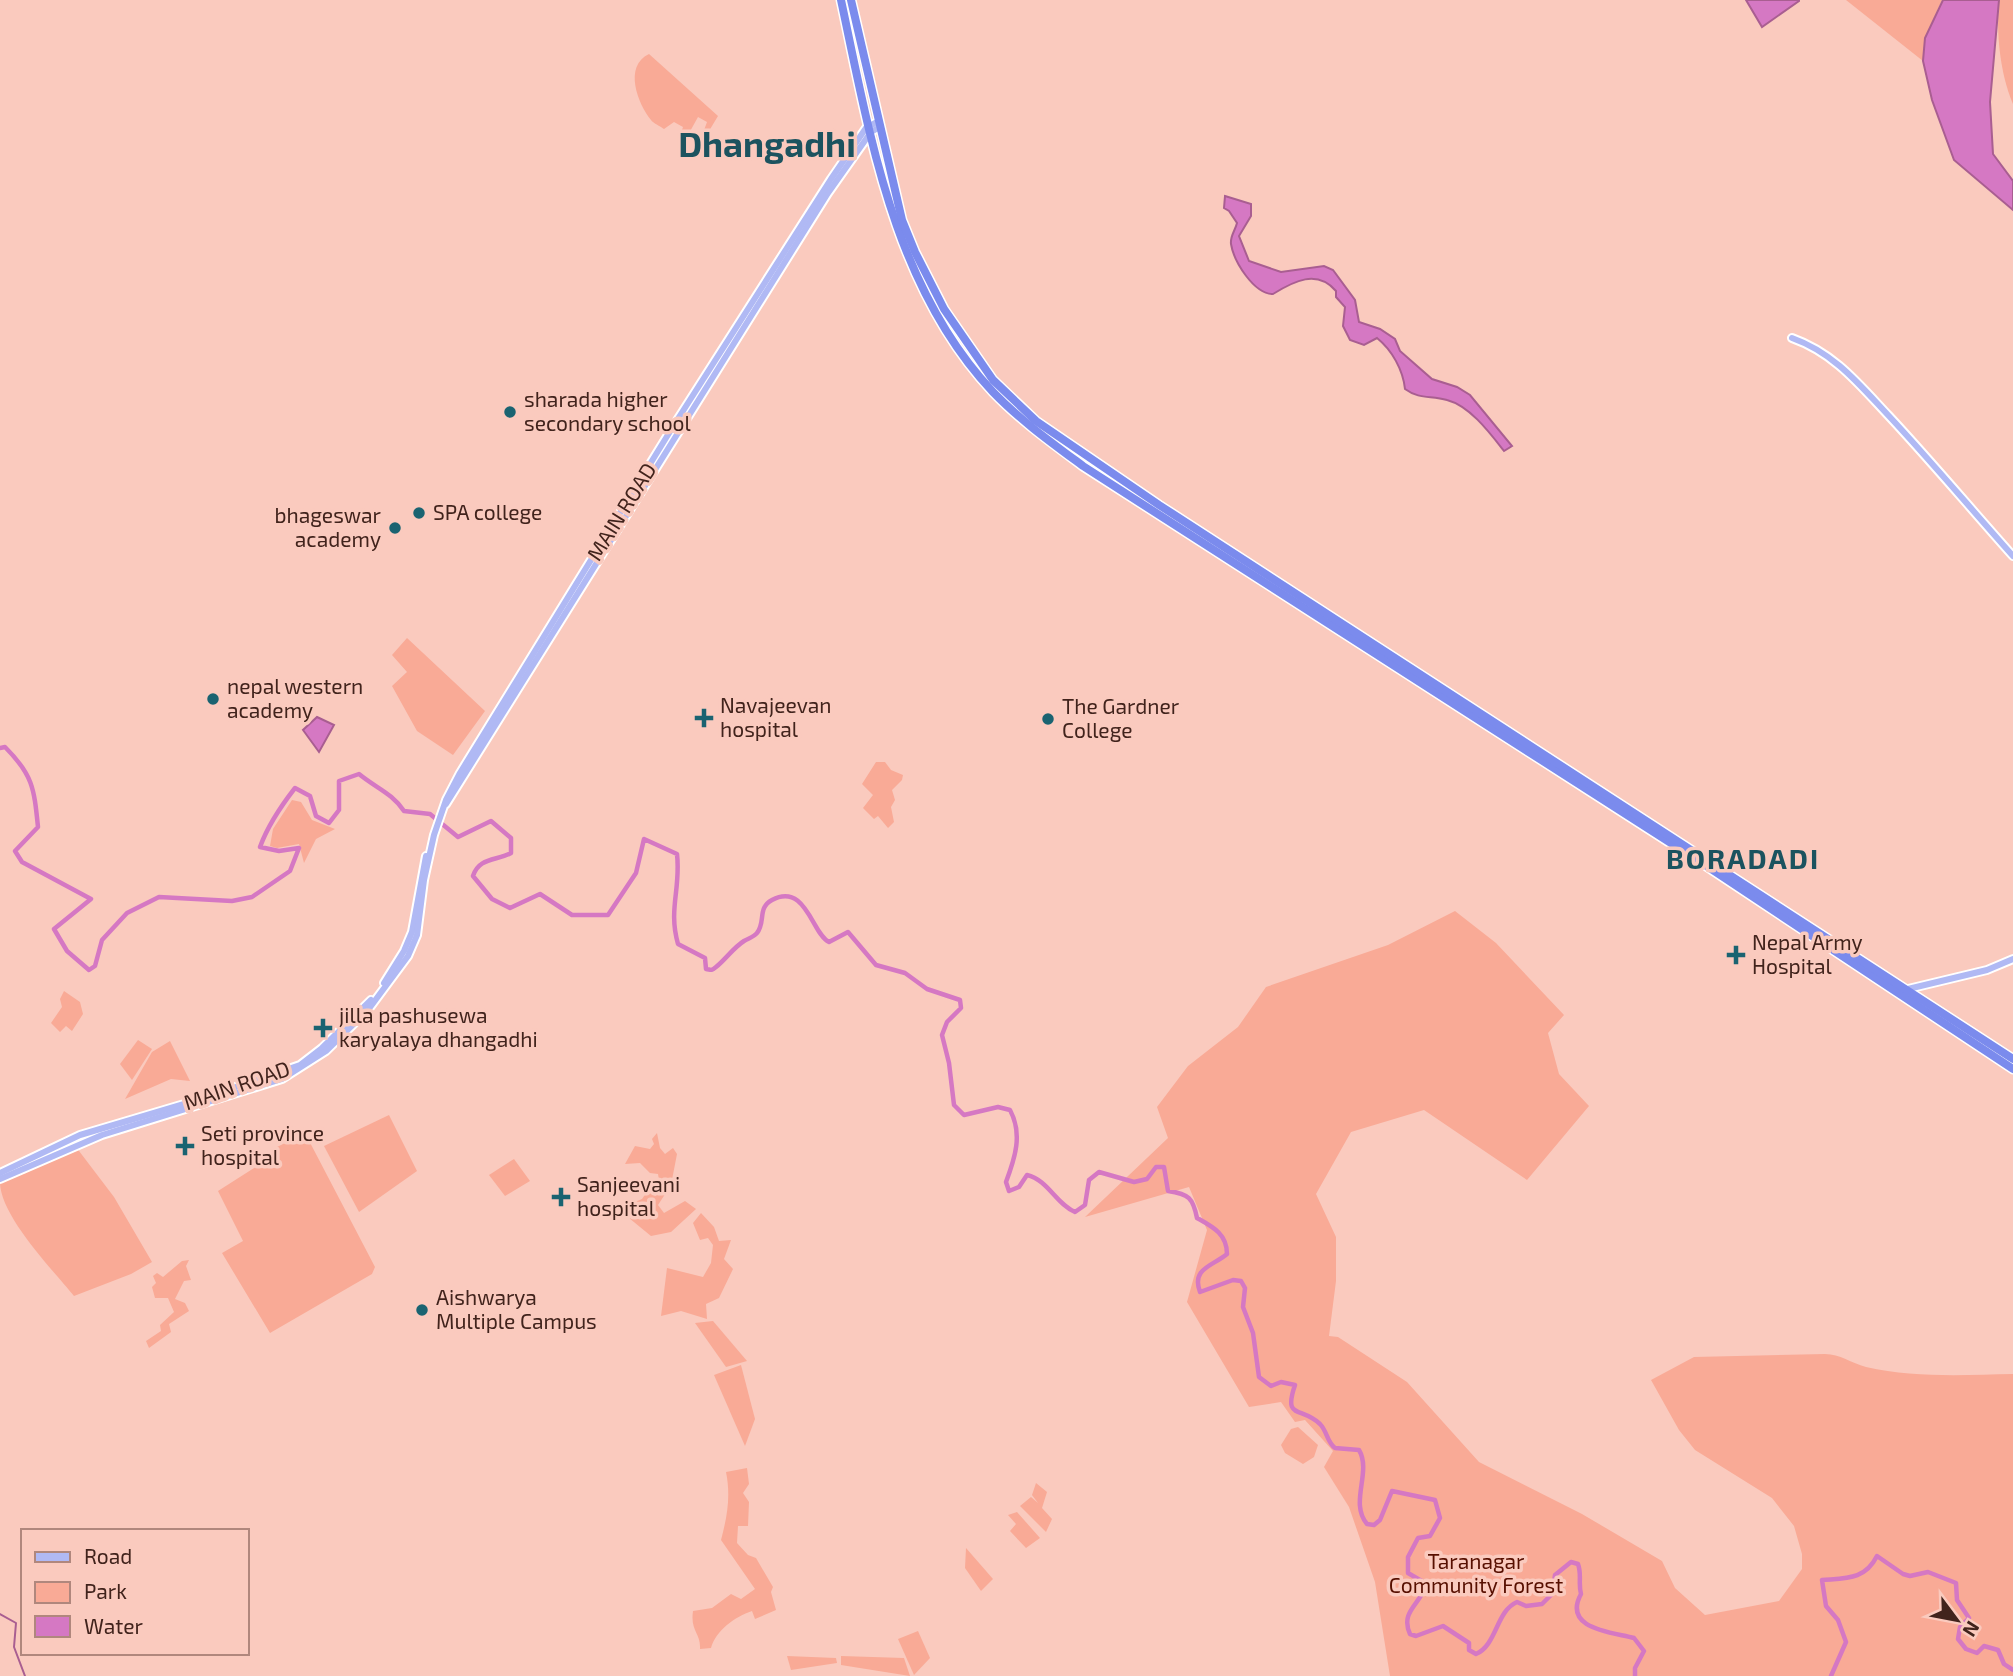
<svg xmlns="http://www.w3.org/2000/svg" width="2013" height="1676" font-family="'Exo 2',sans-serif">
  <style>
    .green { fill: #f9aa96 }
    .water { fill: #d578c3; stroke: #a95e91; stroke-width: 2 }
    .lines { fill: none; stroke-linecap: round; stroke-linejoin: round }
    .stream { stroke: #a95e91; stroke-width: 2 }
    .canal { stroke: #d578c3; stroke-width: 4.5 }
    .major-casing { stroke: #fff; stroke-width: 10 }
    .highway-casing { stroke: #fff; stroke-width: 11 }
    .major { stroke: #b0b9f4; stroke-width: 6 }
    .highway { stroke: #7b8bed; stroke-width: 8 }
    .poi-dot { fill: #1a6371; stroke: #facabe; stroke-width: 2.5 }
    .labels { text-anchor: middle; stroke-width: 7; stroke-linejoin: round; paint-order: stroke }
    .poi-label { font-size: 21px; fill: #41231c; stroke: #facabe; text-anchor: start }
    .street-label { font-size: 21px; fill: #41231c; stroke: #facabe }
    .park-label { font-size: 21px; fill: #570f00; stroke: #facabe }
    .district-label { font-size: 28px; font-weight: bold; letter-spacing: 2px; fill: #1c535f; stroke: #facabe }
    .town-label { font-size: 35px; font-weight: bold; fill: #1c535f; stroke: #facabe }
  </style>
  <rect width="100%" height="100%" fill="#facabe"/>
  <g class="green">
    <path d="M 1846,0 L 1942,0 L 1925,38 L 1923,61 Z"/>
    <path d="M 1999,0 L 2013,0 L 2013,104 C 2000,74 1996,33 1999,0 Z"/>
    <path d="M 649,54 L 718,116 L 706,136 L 703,133 L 707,122 L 698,117 L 683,144 L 679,139 L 683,127 L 674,122 L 664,129 C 660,126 653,123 651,120 C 638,104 623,66 649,54 Z"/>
    <path d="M 407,638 L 485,711 L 453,755 L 417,731 L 392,686 L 407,672 L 392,655 Z"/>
    <path d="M 876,762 L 885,762 L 891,770 L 903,775 L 902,780 L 892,790 L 895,800 L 891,807 L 894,822 L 888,828 L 878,816 L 874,819 L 863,808 L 873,795 L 862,784 Z"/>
    <path d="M 292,800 L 301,802 L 312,820 L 335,829 L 316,839 L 304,863 L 299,844 L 277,848 L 270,846 L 273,829 Z"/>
    <path d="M 1455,911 L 1496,943 L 1564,1015 L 1548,1033 L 1559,1074 L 1589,1106 L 1527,1180 L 1424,1110 L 1351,1132 L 1316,1194 L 1336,1237 L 1336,1281 L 1329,1336 L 1338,1337 L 1407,1382 L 1479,1462 L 1582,1514 L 1662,1561 L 1675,1588 L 1705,1615 L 1779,1601 L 1802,1569 L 1802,1554 L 1794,1526 L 1772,1498 L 1695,1450 L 1679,1430 L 1651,1380 L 1694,1357 L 1825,1354 C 1840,1354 1851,1363 1866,1367 C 1914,1378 1964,1375 2013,1374 L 2013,1676 L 1390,1676 L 1375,1582 L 1349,1507 L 1324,1467 L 1333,1451 L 1305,1420 L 1295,1422 L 1281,1402 L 1249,1407 L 1187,1302 L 1207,1230 L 1189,1187 L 1085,1217 L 1168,1138 L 1157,1107 L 1188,1066 L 1238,1027 L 1266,987 L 1388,945 Z"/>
    <path d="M 64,991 L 80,1002 L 83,1014 L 72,1031 L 66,1026 L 60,1032 L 51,1023 L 62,1007 L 60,999 Z"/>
    <path d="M 138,1040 L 152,1049 L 132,1080 L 120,1064 Z"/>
    <path d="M 170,1041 L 190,1081 L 171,1079 L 125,1099 L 152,1052 Z"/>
    <path d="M 389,1115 L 417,1171 L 359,1212 L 324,1146 Z"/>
    <path d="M 305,1133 L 375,1267 L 372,1274 L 270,1333 L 222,1253 L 243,1241 L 218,1191 L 273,1156 L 271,1150 Z"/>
    <path d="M 657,1133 L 660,1148 L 665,1154 L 673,1148 L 677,1154 L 671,1185 L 658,1205 L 664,1213 L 685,1201 L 696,1209 L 671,1232 L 651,1236 L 629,1218 L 626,1206 L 642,1199 L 649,1189 L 655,1196 L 661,1192 L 658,1174 L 650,1173 L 640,1163 L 625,1164 L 635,1146 L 650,1149 L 654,1144 L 652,1139 Z"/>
    <path d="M 76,1147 L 114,1197 L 152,1262 L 131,1274 L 74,1296 C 53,1270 0,1216 0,1182 Z"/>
    <path d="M 514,1159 L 530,1181 L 505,1196 L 489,1175 Z"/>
    <path d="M 701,1213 L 714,1227 L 719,1241 L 731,1240 L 724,1259 L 733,1269 L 719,1298 L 706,1304 L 707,1319 L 681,1311 L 661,1316 L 667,1268 L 703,1277 L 711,1263 L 713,1245 L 708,1238 L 700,1240 L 693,1223 Z"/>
    <path d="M 189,1260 L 186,1266 L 191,1280 L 184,1281 L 175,1299 L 185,1303 L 189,1311 L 169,1324 L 171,1332 L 149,1348 L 146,1341 L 161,1331 L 160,1325 L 174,1312 L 168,1298 L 155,1298 L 152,1287 L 156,1283 L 153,1276 L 157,1273 L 163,1277 L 182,1261 Z"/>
    <path d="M 713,1321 L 747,1361 L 726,1367 L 695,1323 Z"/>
    <path d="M 741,1365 L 755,1419 L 745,1446 L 714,1375 Z"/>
    <path d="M 1298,1427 L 1318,1445 L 1314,1457 L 1303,1464 L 1285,1453 L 1281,1445 L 1291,1429 Z"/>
    <path d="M 747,1468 L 749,1484 L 743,1493 L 749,1502 L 748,1526 L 738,1526 L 737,1543 L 748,1555 L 756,1558 L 773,1587 L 771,1592 L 776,1610 L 755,1619 L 752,1611 C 735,1617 716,1630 711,1648 L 700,1649 C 701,1633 690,1631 693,1611 L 712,1608 L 731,1594 L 741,1599 L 755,1589 L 721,1540 C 727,1517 731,1497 726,1472 Z"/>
    <path d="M 1036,1483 L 1047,1492 L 1042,1508 L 1052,1519 L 1046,1532 L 1020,1506 L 1031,1497 L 1038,1503 L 1032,1495 Z"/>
    <path d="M 1017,1512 L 1040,1538 L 1026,1548 L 1010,1531 L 1016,1524 L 1008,1515 Z"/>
    <path d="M 966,1548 L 993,1579 L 981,1591 L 965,1568 Z"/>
    <path d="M 918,1631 L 930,1658 L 914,1675 L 898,1639 Z"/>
    <path d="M 787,1656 L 836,1658 L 837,1663 L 791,1670 Z"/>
    <path d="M 841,1656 L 904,1658 L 910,1676 L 841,1665 Z"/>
  </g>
  <g class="water">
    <path d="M 1746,0 L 1799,0 L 1799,1 L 1762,27 Z"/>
    <path d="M 1943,0 L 1999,0 L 1990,102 L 1993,154 L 2013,181 L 2013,210 L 1954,160 L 1932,100 L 1923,61 L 1925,38 Z"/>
    <path d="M 1225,196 L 1251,204 L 1251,216 L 1239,236 L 1249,261 L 1281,272 L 1324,266 L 1333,270 L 1355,300 L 1359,322 L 1380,329 L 1395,339 L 1400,351 L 1432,379 L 1457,387 L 1470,395 L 1512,446 L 1504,451 C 1490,433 1470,406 1447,400 C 1431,395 1420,400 1405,389 C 1403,370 1392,350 1377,338 L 1364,345 L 1350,340 L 1343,326 L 1345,307 L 1336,297 L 1336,291 C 1317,269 1294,281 1273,294 C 1254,294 1234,262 1231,244 C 1230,236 1235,231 1237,223 L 1229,211 L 1224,208 Z"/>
    <path d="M 317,717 L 334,725 L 319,752 L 303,730 Z"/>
  </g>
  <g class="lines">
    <path class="stream" d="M 0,1614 L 16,1623 L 14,1647 L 25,1676"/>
    <g class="canal">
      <path d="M 0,748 L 5,747 C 33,775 34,788 38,827 L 15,851 L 22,862 L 91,899 L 54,929 L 67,951 L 89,970 L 95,966 L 102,940 L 127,913 L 159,897 L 232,901 L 252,897 L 290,871 L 299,848 L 279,851 L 260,847 C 268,825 281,806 295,788 L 310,796 L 316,816 L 329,823 L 339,810 L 339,781 L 359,774 C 376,788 392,793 404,811 L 430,814 L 458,837 L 491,821 L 511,838 L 511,853 C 497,861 479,857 473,876 L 492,899 L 510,908 L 540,894 L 572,915 L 608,915 L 636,873 L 644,839 L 677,854 C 681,889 668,909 678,944 L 705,958 L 706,969 C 712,970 711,971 716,967 C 726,959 733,948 744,941 C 749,938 754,937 757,933 C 766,922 757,908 772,900 C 806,882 812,934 829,942 L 848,932 L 876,965 L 905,973 L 927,989 L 960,1000 L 961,1008 L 947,1022 L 942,1035 L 949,1063 L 954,1105 L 964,1115 L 998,1107 L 1010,1110 C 1023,1134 1015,1158 1006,1182 L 1009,1191 L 1019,1187 L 1027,1175 C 1048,1180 1056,1204 1075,1212 L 1085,1205 L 1089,1180 L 1099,1172 L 1134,1182 L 1147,1179 L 1156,1167 L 1164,1167 L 1168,1191 C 1189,1194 1193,1198 1197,1218 C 1213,1227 1227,1234 1227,1254 C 1213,1266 1191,1268 1200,1292 L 1233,1280 L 1241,1281 L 1245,1288 L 1243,1307 L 1253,1333 L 1259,1377 L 1271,1386 L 1281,1382 L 1295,1385 C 1283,1420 1301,1406 1320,1424 C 1327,1431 1327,1442 1335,1448 L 1359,1450 C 1372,1472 1349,1503 1367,1524 L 1374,1525 L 1380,1520 L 1392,1491 L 1435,1500 L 1440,1518 L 1430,1536 L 1418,1538 L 1408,1557 L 1408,1573 L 1425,1583 C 1424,1603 1399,1610 1410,1634 L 1416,1636 L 1443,1626 L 1469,1643 L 1469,1650 L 1476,1654 C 1497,1645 1496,1611 1517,1602 L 1526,1606 L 1542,1604 L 1552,1594 L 1555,1575 L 1571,1562 L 1578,1564 C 1582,1575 1578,1583 1581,1594 C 1562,1629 1612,1632 1634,1638 L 1644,1651 L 1635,1668 L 1635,1676"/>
      <path d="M 1831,1676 L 1846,1642 L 1838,1620 L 1826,1606 L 1822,1580 C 1846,1578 1865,1580 1877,1556 L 1903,1574 L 1910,1576 L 1928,1572 L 1956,1583 L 1957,1600 L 1969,1618 L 1960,1627 L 1958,1639 L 1966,1649 L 1977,1653 L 1984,1646 L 1998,1650 L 2004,1664 L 2013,1670"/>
    </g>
    <defs>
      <g id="major">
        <path d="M 1792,338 C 1834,353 1858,383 1888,415 C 1931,461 1971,509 2013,556"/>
        <path d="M 446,804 L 828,193 L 871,132 L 880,127"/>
        <path d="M 384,983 L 404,951 L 412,932 L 426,856"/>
        <path d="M 1908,989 L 1987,970 L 2013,959"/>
        <path d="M 0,1173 L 80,1135 L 201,1099 L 300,1065 L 322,1048 L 371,1000"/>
        <path d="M 0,1179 L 102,1135 L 282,1079 L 326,1051 L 368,1010 L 408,956 L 417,935 L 424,880 L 434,835 L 446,800 L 460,773 L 674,425 L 831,179 L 866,128 L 879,121"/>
      </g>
      <g id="highway">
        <path d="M 841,0 C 870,136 894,287 993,392 C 1020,420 1052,443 1083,466 L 1705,865 L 2013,1069"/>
        <path d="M 851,0 L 902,220 L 915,252 L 944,309 L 993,380 L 1036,421 L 1159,505 L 2013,1059"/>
      </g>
    </defs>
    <use href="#major" class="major-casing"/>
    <use href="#highway" class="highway-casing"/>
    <use href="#major" class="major"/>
    <use href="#highway" class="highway"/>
  </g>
  <g class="poi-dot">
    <circle cx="510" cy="412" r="7"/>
    <circle cx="419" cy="513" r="7"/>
    <circle cx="395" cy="528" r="7"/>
    <circle cx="213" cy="699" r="7"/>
    <path d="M700.5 707.5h7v7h7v7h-7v7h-7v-7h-7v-7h7z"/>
    <circle cx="1048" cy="719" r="7"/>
    <path d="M1732.5 944.5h7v7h7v7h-7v7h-7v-7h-7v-7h7z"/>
    <path d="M319.5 1017.5h7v7h7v7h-7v7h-7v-7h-7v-7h7z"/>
    <path d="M181.5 1135.5h7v7h7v7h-7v7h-7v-7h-7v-7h7z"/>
    <path d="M557.5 1186.5h7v7h7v7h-7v7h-7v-7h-7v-7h7z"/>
    <circle cx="422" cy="1310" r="7"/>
  </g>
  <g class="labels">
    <g class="poi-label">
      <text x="524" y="407">sharada higher<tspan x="524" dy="24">secondary school</tspan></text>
      <text x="433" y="520">SPA college</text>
      <text x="381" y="523" text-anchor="end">bhageswar<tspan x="381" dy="24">academy</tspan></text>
      <text x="227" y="694">nepal western<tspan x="227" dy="24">academy</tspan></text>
      <text x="720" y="713">Navajeevan<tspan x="720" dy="24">hospital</tspan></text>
      <text x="1062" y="714">The Gardner<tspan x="1062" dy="24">College</tspan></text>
      <text x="1752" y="950">Nepal Army<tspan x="1752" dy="24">Hospital</tspan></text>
      <text x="339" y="1023">jilla pashusewa<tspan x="339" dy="24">karyalaya dhangadhi</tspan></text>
      <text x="201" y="1141">Seti province<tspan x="201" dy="24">hospital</tspan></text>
      <text x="577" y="1192">Sanjeevani<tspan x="577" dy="24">hospital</tspan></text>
      <text x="436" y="1305">Aishwarya<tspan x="436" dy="24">Multiple Campus</tspan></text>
    </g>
    <g class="street-label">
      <text transform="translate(622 512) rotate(-58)" y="7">MAIN ROAD</text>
      <text transform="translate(237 1086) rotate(-19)" y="7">MAIN ROAD</text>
    </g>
    <g class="park-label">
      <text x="1476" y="1569">Taranagar<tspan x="1476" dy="24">Community Forest</tspan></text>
    </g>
    <g class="district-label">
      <text x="1743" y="869">BORADADI</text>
    </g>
    <g class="town-label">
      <text x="767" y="157">Dhangadhi</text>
    </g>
  </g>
  <rect x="21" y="1529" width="228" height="126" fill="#facabe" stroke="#b0877d" stroke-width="2"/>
  <rect x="35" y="1552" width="35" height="10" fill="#b0b9f4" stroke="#b0877d" stroke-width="2"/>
  <text x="84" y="1564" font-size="21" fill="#41231c">Road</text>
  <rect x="35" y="1582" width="35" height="21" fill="#f9aa96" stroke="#b0877d" stroke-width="2"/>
  <text x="84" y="1599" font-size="21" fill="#41231c">Park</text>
  <rect x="35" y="1616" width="35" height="21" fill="#d578c3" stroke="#b0877d" stroke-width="2"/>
  <text x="84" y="1634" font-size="21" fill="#41231c">Water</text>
  <g transform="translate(1957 1620) rotate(122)" stroke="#facabe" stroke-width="5" paint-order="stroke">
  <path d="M0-5L12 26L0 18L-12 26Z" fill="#41231c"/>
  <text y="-10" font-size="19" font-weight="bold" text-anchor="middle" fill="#41231c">N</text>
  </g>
</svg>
